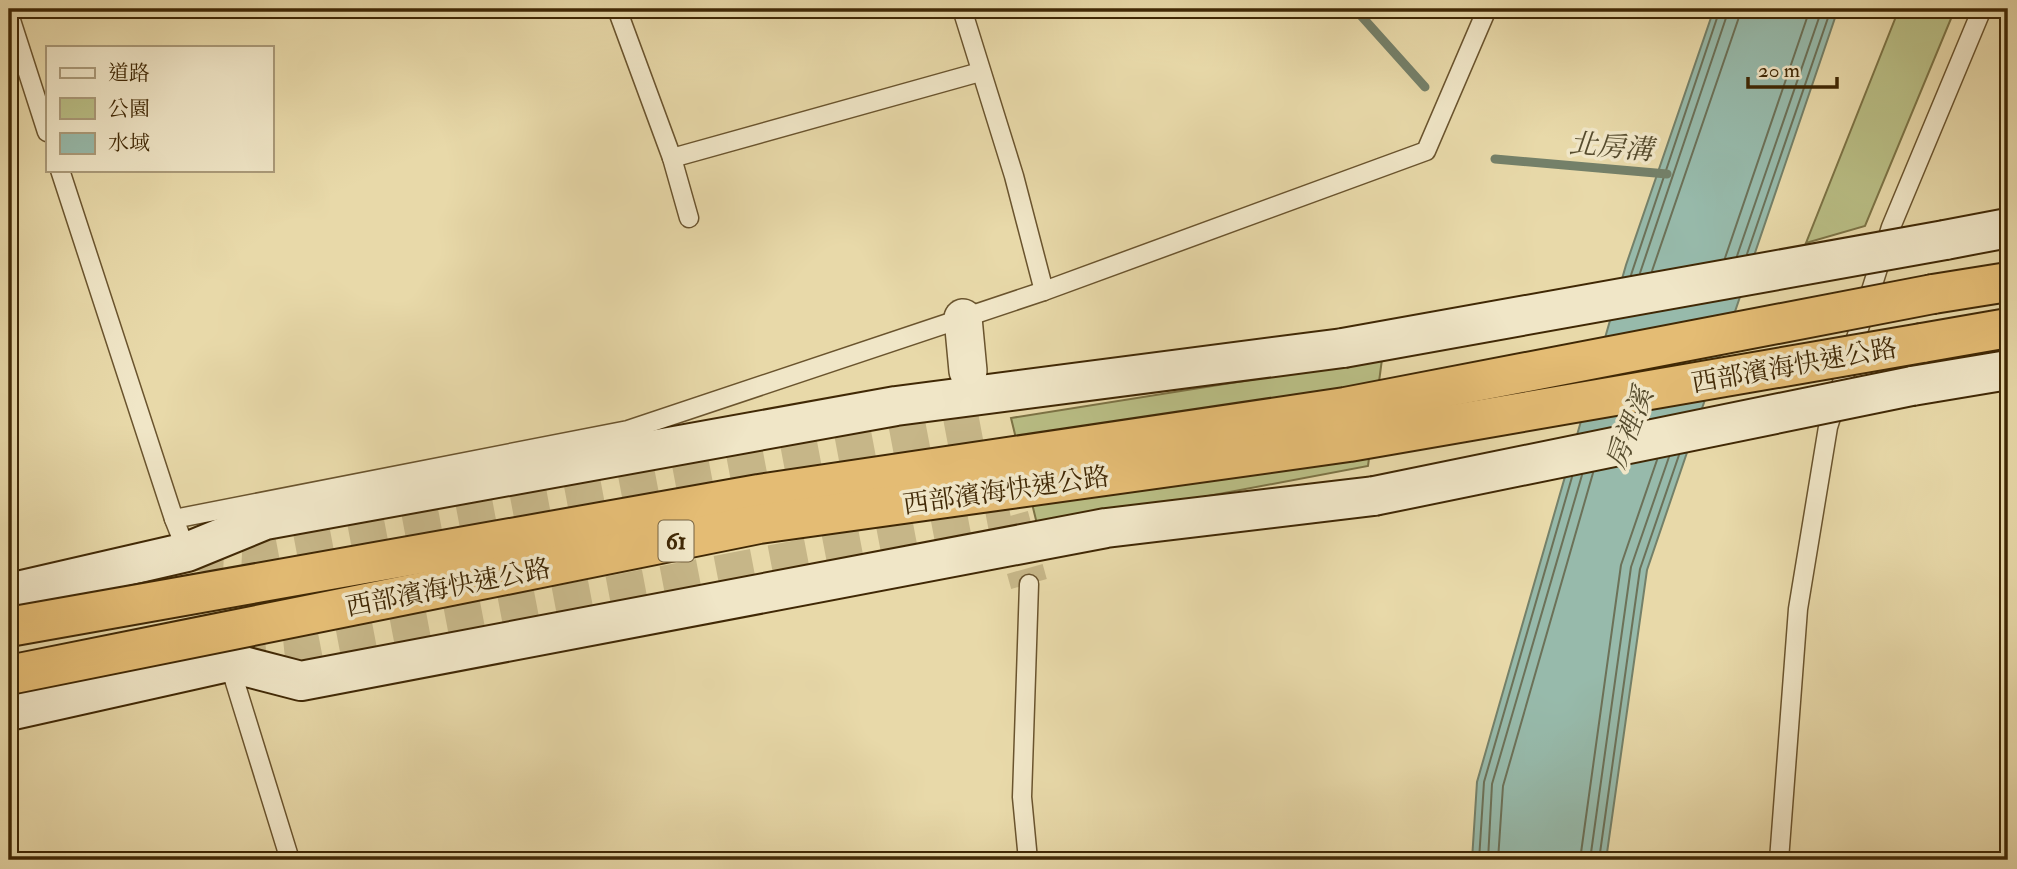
<svg xmlns="http://www.w3.org/2000/svg" width="2017" height="869" font-family="'IM FELL Double Pica','Noto Serif TC',serif">
  <style>
    .green { fill: #b9be85; stroke: #7c7345; stroke-width: 2 }
    .water { fill: #97baab; stroke: #748069; stroke-width: 2 }
    .lines { fill: none; stroke-linecap: round; stroke-linejoin: round }
    .shore { stroke: #6c7158; stroke-width: 2 }
    .stream { stroke: #748069; stroke-width: 9 }
    .street-tunnel { stroke: #c6b688; stroke-width: 37; stroke-dasharray: 37 18; stroke-linecap: butt }
    .lane-casing { stroke: #6a542e; stroke-width: 21 }
    .street-casing { stroke: #6a542e; stroke-width: 40 }
    .secondary-casing { stroke: #402805; stroke-width: 42 }
    .highway-casing { stroke: #402805; stroke-width: 42 }
    .lane { stroke: #f0e6c7; stroke-width: 18 }
    .street { stroke: #f0e6c7; stroke-width: 37 }
    .secondary { stroke: #f0e6c7; stroke-width: 38 }
    .highway { stroke: #e4bc74; stroke-width: 38 }
    .secondary-bridge-casing { stroke: #402805; stroke-width: 42; stroke-linecap: butt }
    .highway-bridge-casing { stroke: #402805; stroke-width: 42; stroke-linecap: butt }
    .secondary-bridge { stroke: #f0e6c7; stroke-width: 38 }
    .highway-bridge { stroke: #e4bc74; stroke-width: 38 }
    .labels { text-anchor: middle; stroke-width: 7; stroke-linejoin: round; paint-order: stroke }
    .shield { fill: #f0e6c7; stroke: #75613f; stroke-width: 2 }
    .shield-label { font-size: 24px; font-weight: bold; fill: #402805 }
    .street-label { font-size: 26px; fill: #402805; stroke: #f0e6c7 }
    .water-label { font-size: 28px; font-style: italic; fill: #564c2e; stroke: #f0e6c7 }
  </style>
  <rect width="100%" height="100%" fill="#e8d9a9"/>
  <filter id="stains"><feTurbulence type="fractalNoise" baseFrequency=".00286" numOctaves="4"/><feColorMatrix values="0 0 0 0 .2 0 0 0 0 .09 0 0 0 0 .02 0 0 0 .5 -.17"/></filter>
  <radialGradient id="worn" r=".72"><stop offset=".6" stop-color="#630" stop-opacity="0"/><stop offset="1" stop-color="#630" stop-opacity=".3"/></radialGradient>
  <g class="green">
    <path d="M 1899,9 L 1955,9 L 1865,226 L 1806,243 Z"/>
    <path d="M 1382,359 L 1368,466 L 1038,528 L 1011,418 Z"/>
  </g>
  <path class="water" d="M 1714,9 L 1838,9 L 1647,570 L 1606,860 L 1472,860 L 1477,782 L 1626,265 Z"/>
  <g class="lines">
    <g class="shore">
      <path d="M 1747,254 L 1831,9"/>
      <path d="M 1737,256 L 1822,9"/>
      <path d="M 1725,258 L 1810,9"/>
      <path d="M 1652,271 L 1738,20 L 1740,9"/>
      <path d="M 1640,273 L 1729,9"/>
      <path d="M 1631,275 L 1720,9"/>
      <path d="M 1479,860 L 1484,782 L 1572,477"/>
      <path d="M 1488,860 L 1492,784 L 1582,475"/>
      <path d="M 1498,860 L 1503,786 L 1593,473"/>
      <path d="M 1580,860 L 1621,565 L 1657,460"/>
      <path d="M 1590,860 L 1631,567 L 1669,457"/>
      <path d="M 1599,860 L 1640,569 L 1679,455"/>
    </g>
    <g class="stream">
      <path d="M 1355,9 L 1425,87"/>
      <path d="M 1495,159 L 1667,174"/>
    </g>
    <g class="street-tunnel">
      <path d="M 1010,516 L 1029,584"/>
      <path d="M 187,552 L 275,556 L 980,423"/>
      <path d="M 230,661 L 298,654 L 1011,518"/>
    </g>
    <defs>
      <g id="lane">
        <path d="M 617,9 L 672,158 L 689,218"/>
        <path d="M 962,9 L 1014,176 L 1044,291"/>
        <path d="M 9,14 L 47,132"/>
        <path d="M 672,158 L 980,72"/>
        <path d="M 60,170 L 174,519 L 187,552"/>
        <path d="M 174,519 L 628,430 L 1044,291 L 1426,151 L 1487,9"/>
        <path d="M 229,663 L 290,860"/>
        <path d="M 1028,860 L 1022,797 L 1029,584"/>
        <path d="M 1779,860 L 1798,609 L 1828,427 L 1891,227 L 1982,9"/>
      </g>
      <path id="street" d="M 963,318 L 968,371"/>
      <g id="secondary">
        <path d="M 1945,240 L 2008,228"/>
        <path d="M 1912,386 L 2008,370"/>
        <path d="M 9,593 L 187,552 L 265,520 L 896,406 L 1343,348"/>
        <path d="M 9,711 L 228,662 L 301,681 L 1106,528 L 1374,496"/>
      </g>
      <g id="highway">
        <path d="M 1933,294 L 2008,282"/>
        <path d="M 1922,343 L 2008,328"/>
      </g>
    </defs>
    <use href="#lane" class="lane-casing"/>
    <use href="#street" class="street-casing"/>
    <use href="#secondary" class="secondary-casing"/>
    <use href="#highway" class="highway-casing"/>
    <use href="#lane" class="lane"/>
    <use href="#street" class="street"/>
    <use href="#secondary" class="secondary"/>
    <use href="#highway" class="highway"/>
    <defs>
      <g id="secondary-bridge">
        <path d="M 1343,348 L 1945,240"/>
        <path d="M 1374,496 L 1912,386"/>
      </g>
      <g id="highway-bridge">
        <path d="M 9,627 L 759,494 L 1345,407 L 1933,294"/>
        <path d="M 9,675 L 759,524 L 1349,442 L 1922,343"/>
      </g>
    </defs>
    <use href="#secondary-bridge" class="secondary-bridge-casing"/>
    <use href="#highway-bridge" class="highway-bridge-casing"/>
    <use href="#secondary-bridge" class="secondary-bridge"/>
    <use href="#highway-bridge" class="highway-bridge"/>
  </g>
  <g class="labels">
    <rect class="shield" x="658.5" y="520.5" width="35" height="41" rx="5"/>
    <g class="shield-label">
      <text x="676" y="549">61</text>
    </g>
    <g class="street-label">
      <text transform="translate(1794 365) rotate(-10)" y="9">西部濱海快速公路</text>
      <text transform="translate(1006 490) rotate(-8)" y="9">西部濱海快速公路</text>
      <text transform="translate(448 587) rotate(-11)" y="9">西部濱海快速公路</text>
    </g>
    <g class="water-label">
      <text transform="translate(1611 146) rotate(5)" y="10">北房溝</text>
      <text transform="translate(1629 428) rotate(-69)" y="10">房裡溪</text>
    </g>
  </g>
  <rect width="2017" height="869" fill="none" stroke="#e8d9a9" stroke-width="35"/>
  <rect x="10" y="10" width="1996" height="848" fill="none" stroke="#402805" stroke-width="3.5"/>
  <rect x="18" y="18" width="1982" height="834" fill="none" stroke="#402805" stroke-width="2"/>
  <rect x="46" y="46" width="228" height="126" fill="#f0e6c7" stroke="#aa9a79" stroke-width="2"/>
  <rect x="60" y="68" width="35" height="10" fill="#f0e6c7" stroke="#aa9a79" stroke-width="2"/>
  <text x="108" y="80" font-size="21" fill="#402805">道路</text>
  <rect x="60" y="98" width="35" height="21" fill="#b9be85" stroke="#aa9a79" stroke-width="2"/>
  <text x="108" y="116" font-size="21" fill="#402805">公園</text>
  <rect x="60" y="133" width="35" height="21" fill="#97baab" stroke="#aa9a79" stroke-width="2"/>
  <text x="108" y="150" font-size="21" fill="#402805">水域</text>
  <path d="M1748 77v10h89v-10" fill="none" stroke="#402805" stroke-width="3.5"/>
  <text x="1758" y="77" font-size="21" fill="#402805" stroke="#f0e6c7" stroke-width="5" paint-order="stroke">20 m</text>
  <rect width="100%" height="100%" filter="url(#stains)"/>
  <rect width="100%" height="100%" fill="url(#worn)"/>
</svg>
